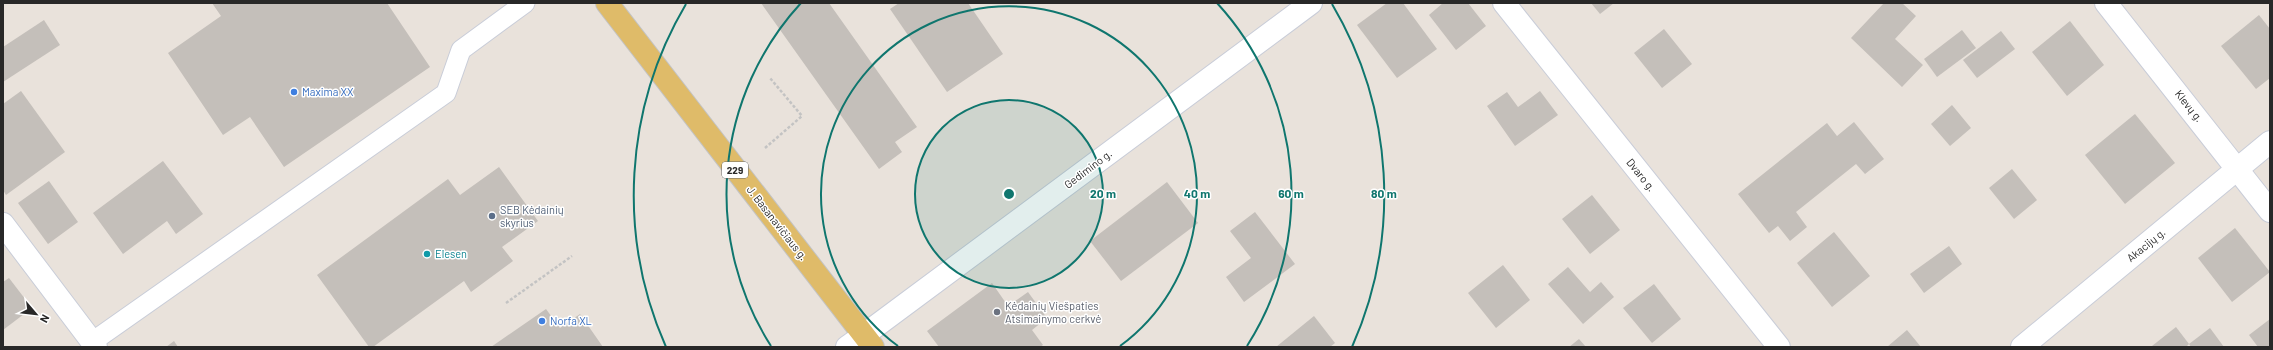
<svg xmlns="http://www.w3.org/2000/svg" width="2273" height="350" font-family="Barlow,sans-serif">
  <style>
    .building { fill: #c4bfba }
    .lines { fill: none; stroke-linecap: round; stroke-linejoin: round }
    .service-casing { stroke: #c9cdd8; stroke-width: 21 }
    .minor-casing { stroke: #c9cdd8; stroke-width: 24 }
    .secondary-casing { stroke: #c9cdd8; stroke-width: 24 }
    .primary-casing { stroke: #c3c3c3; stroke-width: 24 }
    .path { stroke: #c3c3c3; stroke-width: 2.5; stroke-dasharray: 3 2; stroke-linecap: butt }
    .service { stroke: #fff; stroke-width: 19 }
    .minor { stroke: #fff; stroke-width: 22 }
    .secondary { stroke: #fff; stroke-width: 22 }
    .primary { stroke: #dfbb69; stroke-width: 22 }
    .ring { fill: none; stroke: #0f766e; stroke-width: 2 }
    .shop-dot { fill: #3f7fe0; stroke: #fff; stroke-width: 1.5 }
    .service-dot { fill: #5c6f8a; stroke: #fff; stroke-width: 1.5 }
    .culture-dot { fill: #0f9aa8; stroke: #fff; stroke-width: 1.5 }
    .worship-dot { fill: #6b7280; stroke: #fff; stroke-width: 1.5 }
    .labels { text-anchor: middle; stroke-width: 3; stroke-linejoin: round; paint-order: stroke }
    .shield { fill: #fff; stroke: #686868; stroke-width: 1 }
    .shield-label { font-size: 10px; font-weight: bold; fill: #282828 }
    .shop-label { font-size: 11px; fill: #366cbe; stroke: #fff; text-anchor: start }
    .street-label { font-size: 11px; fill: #282828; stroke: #fff }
    .service-label { font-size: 11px; fill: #4e5e75; stroke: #fff; text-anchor: start }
    .culture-label { font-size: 11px; fill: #0d838f; stroke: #fff; text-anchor: start }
    .worship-label { font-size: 11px; fill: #5b616d; stroke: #fff; text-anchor: start }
    .centre { fill: #0f766e; stroke: #fff; stroke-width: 2 }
    .ring-label { font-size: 12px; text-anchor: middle; font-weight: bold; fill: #0f766e; stroke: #fff; stroke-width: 3; stroke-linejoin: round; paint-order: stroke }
  </style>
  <rect width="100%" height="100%" fill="#e9e2db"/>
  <g class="building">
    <path d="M 212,3 L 387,3 L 430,67 L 284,167 L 250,117 L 223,135 L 168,53 L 221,16 Z"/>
    <path d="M 761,3 L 829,3 L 917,127 L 895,142 L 902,152 L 879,169 Z"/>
    <path d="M 899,3 L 968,3 L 1003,54 L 947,92 L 890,9 Z"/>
    <path d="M 1387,3 L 1403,3 L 1437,49 L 1397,78 L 1357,25 Z"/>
    <path d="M 1443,3 L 1468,3 L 1486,26 L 1456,50 L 1429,15 Z"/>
    <path d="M 1591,3 L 1614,3 L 1600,14 Z"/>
    <path d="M 1884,3 L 1902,3 L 1916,16 L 1895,39 L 1923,65 L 1902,87 L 1851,38 Z"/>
    <path d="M 2259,15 L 2270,29 L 2270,78 L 2256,89 L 2221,46 Z"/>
    <path d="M 44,20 L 60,45 L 3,82 L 3,47 Z"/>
    <path d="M 2070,21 L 2104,65 L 2067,96 L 2032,52 Z"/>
    <path d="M 1664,29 L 1692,64 L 1662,88 L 1634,53 Z"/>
    <path d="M 1962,30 L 1976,48 L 1937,77 L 1924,59 Z"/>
    <path d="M 2001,31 L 2015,49 L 1977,78 L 1963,60 Z"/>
    <path d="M 21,91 L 65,152 L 6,195 L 3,190 L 3,104 Z"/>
    <path d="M 1540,91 L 1558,115 L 1515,146 L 1487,106 L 1507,92 L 1518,107 Z"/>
    <path d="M 1952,105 L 1971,128 L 1950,146 L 1931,124 Z"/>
    <path d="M 2135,114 L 2175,163 L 2125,204 L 2085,155 Z"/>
    <path d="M 1854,122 L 1884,159 L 1865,174 L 1856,164 L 1796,212 L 1807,227 L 1790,241 L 1778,226 L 1769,233 L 1738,194 L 1827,123 L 1837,136 Z"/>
    <path d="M 163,161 L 203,214 L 176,234 L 167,221 L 123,254 L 93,213 Z"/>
    <path d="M 499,167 L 538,221 L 502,247 L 513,261 L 471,292 L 464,281 L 373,347 L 369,347 L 317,275 L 448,179 L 460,195 Z"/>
    <path d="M 2012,169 L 2037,200 L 2014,219 L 1989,188 Z"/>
    <path d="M 49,181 L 78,222 L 48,244 L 18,203 Z"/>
    <path d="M 1167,182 L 1198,223 L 1121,281 L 1090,241 Z"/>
    <path d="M 1592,195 L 1620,230 L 1590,254 L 1562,219 Z"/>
    <path d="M 1255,212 L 1295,264 L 1244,302 L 1226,277 L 1251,258 L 1230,231 Z"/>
    <path d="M 2235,228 L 2270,272 L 2232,302 L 2198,258 Z"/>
    <path d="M 1834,232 L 1870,276 L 1832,307 L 1797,263 Z"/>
    <path d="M 1949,246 L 1962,264 L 1924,293 L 1910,274 Z"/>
    <path d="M 1503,265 L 1530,300 L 1496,328 L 1468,293 Z"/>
    <path d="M 1568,267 L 1590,292 L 1601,282 L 1614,297 L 1583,324 L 1548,284 Z"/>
    <path d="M 9,278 L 32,308 L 3,330 L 3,282 Z"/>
    <path d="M 992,283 L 1008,306 L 1028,292 L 1047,318 L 1032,330 L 1043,345 L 1040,347 L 939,347 L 927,331 Z"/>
    <path d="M 1654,284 L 1681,319 L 1652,343 L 1623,308 Z"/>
    <path d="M 546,309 L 560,328 L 580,314 L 603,347 L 491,347 Z"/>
    <path d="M 1314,316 L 1335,343 L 1330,347 L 1276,347 Z"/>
    <path d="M 2270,319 L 2270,347 L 2258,347 L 2249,335 Z"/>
    <path d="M 2176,327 L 2189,344 L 2186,347 L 2153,347 L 2152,346 Z"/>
    <path d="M 2210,328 L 2224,347 L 2191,347 L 2189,344 Z"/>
    <path d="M 1907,330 L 1921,347 L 1887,347 Z"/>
    <path d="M 1579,339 L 1586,347 L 1569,347 Z"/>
    <path d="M 174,341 L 178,347 L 166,347 Z"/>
  </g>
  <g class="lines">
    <defs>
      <path id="service" d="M 92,342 L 446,93 L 461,50 L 525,3"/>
      <g id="minor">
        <path d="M 1504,3 L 1779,347"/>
        <path d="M 2106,3 L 2270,211"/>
        <path d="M 3,224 L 96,347"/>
        <path d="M 847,347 L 864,335"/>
        <path d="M 2022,347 L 2270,142"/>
      </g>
      <path id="secondary" d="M 864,335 L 1311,3"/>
      <path id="primary" d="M 607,3 L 873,347"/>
    </defs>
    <use href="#service" class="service-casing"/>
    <use href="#minor" class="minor-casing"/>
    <use href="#secondary" class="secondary-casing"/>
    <use href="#primary" class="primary-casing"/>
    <g class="path">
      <path d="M 765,148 L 802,116 L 770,78"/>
      <path d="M 506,303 L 572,256"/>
    </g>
    <use href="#service" class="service"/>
    <use href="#minor" class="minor"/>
    <use href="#secondary" class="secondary"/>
    <use href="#primary" class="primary"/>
  </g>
  <circle cx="1009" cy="194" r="94" fill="#0f766e" fill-opacity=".12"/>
  <g class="ring">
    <circle cx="1009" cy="194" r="94"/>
    <path d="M898 346A188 188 0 1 1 1120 346"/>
    <path d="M771 346A282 282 0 0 1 801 3M1217 3A282 282 0 0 1 1247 346"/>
    <path d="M666 347A375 375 0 0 1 686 4M1332 4A375 375 0 0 1 1352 347"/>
  </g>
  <g class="shop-dot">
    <circle cx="294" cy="92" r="4"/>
    <circle cx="542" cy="321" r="4"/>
  </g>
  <circle class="service-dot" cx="492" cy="216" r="4"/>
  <circle class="culture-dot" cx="427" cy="254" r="4"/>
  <circle class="worship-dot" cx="997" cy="312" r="4"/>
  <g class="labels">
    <rect class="shield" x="722" y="162" width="26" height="16" rx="3"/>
    <g class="shield-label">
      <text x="735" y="174">229</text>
    </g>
    <g class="shop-label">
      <text x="302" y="96">Maxima XX</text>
      <text x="550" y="325">Norfa XL</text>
    </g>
    <g class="street-label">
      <text transform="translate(2189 106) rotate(51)" y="4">Klevų g.</text>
      <text transform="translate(1088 169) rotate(-37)" y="4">Gedimino g.</text>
      <text transform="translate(1641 175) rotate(51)" y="4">Dvaro g.</text>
      <text transform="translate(777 223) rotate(52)" y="4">J. Basanavičiaus g.</text>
      <text transform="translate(2146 245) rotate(-39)" y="4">Akacijų g.</text>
    </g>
    <g class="service-label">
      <text x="500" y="214">SEB Kėdainių<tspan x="500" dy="13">skyrius</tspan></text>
    </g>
    <g class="culture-label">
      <text x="435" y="258">Elesen</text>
    </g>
    <g class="worship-label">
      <text x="1005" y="310">Kėdainių Viešpaties<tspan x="1005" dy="13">Atsimainymo cerkvė</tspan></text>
    </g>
  </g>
  <circle cx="1009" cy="194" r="6" class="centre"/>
  <g class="ring-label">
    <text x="1103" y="198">20 m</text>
    <text x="1197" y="198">40 m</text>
    <text x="1291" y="198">60 m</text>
    <text x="1384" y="198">80 m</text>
  </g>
  <rect width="2273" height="350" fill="none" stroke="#282828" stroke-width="8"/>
  <g transform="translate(36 314) rotate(118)" stroke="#ffffff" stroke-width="3" paint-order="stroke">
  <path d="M0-3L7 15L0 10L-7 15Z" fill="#282828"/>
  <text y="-6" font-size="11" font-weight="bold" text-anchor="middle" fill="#282828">N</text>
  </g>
</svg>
